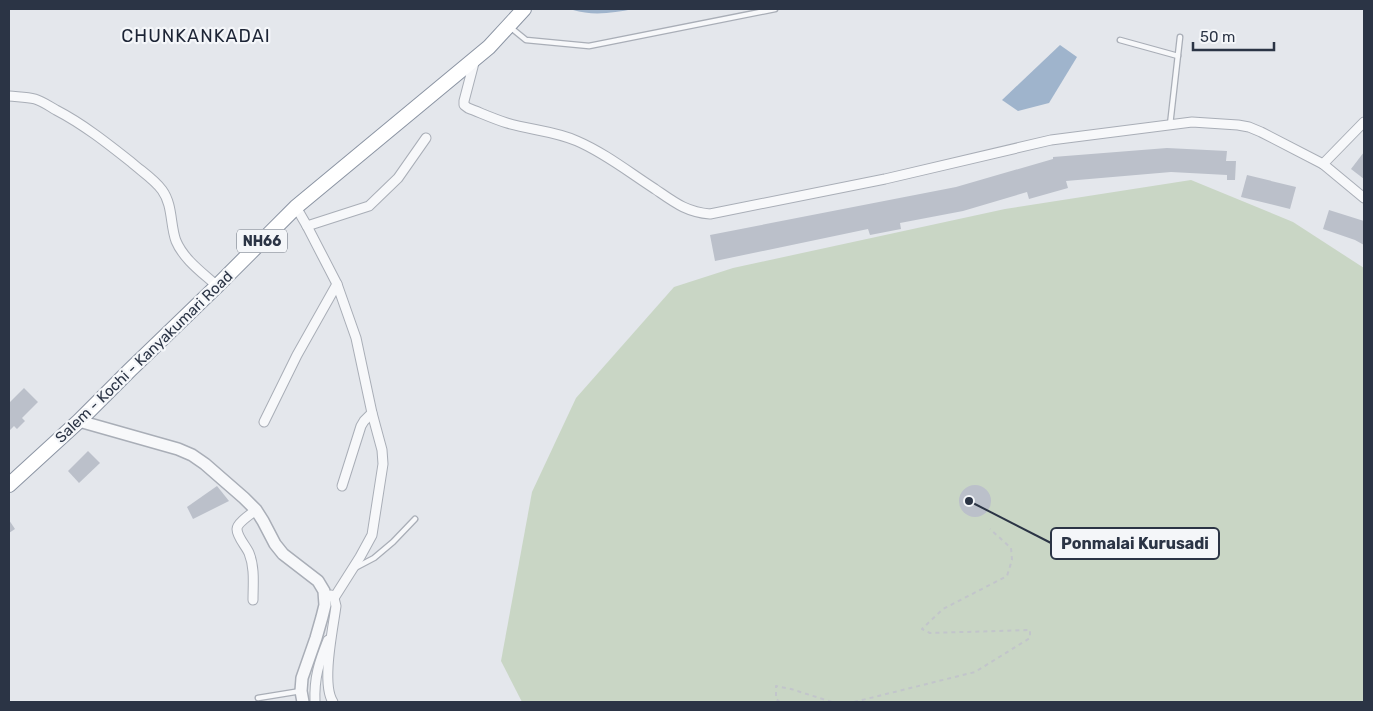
<svg xmlns="http://www.w3.org/2000/svg" width="1373" height="711" font-family="Rubik,sans-serif">
  <style>
    .green { fill: #c9d6c5 }
    .water { fill: #9fb4cc }
    .building { fill: #bbc0ca }
    .lines { fill: none; stroke-linecap: round; stroke-linejoin: round }
    .service-casing { stroke: #a9aeb7; stroke-width: 7 }
    .minor-casing { stroke: #a9aeb7; stroke-width: 11 }
    .tertiary-casing { stroke: #a9aeb7; stroke-width: 14 }
    .trunk-casing { stroke: #8b94a3; stroke-width: 16 }
    .path { stroke: #c2c5cb; stroke-width: 2; stroke-dasharray: 4 4; stroke-linecap: butt }
    .service { stroke: #f7f8fa; stroke-width: 4.5 }
    .minor { stroke: #f7f8fa; stroke-width: 9 }
    .tertiary { stroke: #f7f8fa; stroke-width: 11 }
    .trunk { stroke: #fff; stroke-width: 14 }
    .labels { text-anchor: middle; stroke-width: 4.5; stroke-linejoin: round; paint-order: stroke }
    .shield { fill: #f4f6f9; stroke: #676e7b; stroke-width: 1 }
    .shield-label { font-size: 14px; font-weight: bold; fill: #2b3445 }
    .street-label { font-size: 15px; fill: #2b3445; stroke: #f4f6f9 }
    .quarter-label { font-size: 18px; letter-spacing: 1px; fill: #1d2536; stroke: #f4f6f9 }
    .leader { fill: none; stroke: #2b3445; stroke-width: 2 }
    .callout-dot { fill: #2b3445; stroke: #f4f6f9; stroke-width: 2 }
    .callout { fill: #f4f6f9; stroke: #2b3445; stroke-width: 2 }
    .callout-label { font-size: 16px; text-anchor: middle; font-weight: bold; fill: #2b3445 }
  </style>
  <rect width="100%" height="100%" fill="#e4e7ec"/>
  <path class="green" d="M 1191,180 L 1293,222 L 1364,268 L 1364,702 L 522,702 L 501,661 L 532,492 L 576,398 L 674,287 L 733,268 L 1005,209 Z"/>
  <g class="water">
    <path d="M 574,9 L 633,9 C 614,13 592,16 573,10 Z"/>
    <path d="M 1060,45 L 1077,57 L 1049,103 L 1018,111 L 1002,100 Z"/>
  </g>
  <g class="building">
    <path d="M 1167,148 L 1227,151 L 1226,161 L 1236,161 L 1235,180 L 1227,180 L 1227,175 L 1171,172 L 1066,181 L 1068,188 L 1029,199 L 1027,192 L 963,211 L 900,223 L 901,229 L 870,235 L 868,229 L 715,261 L 710,235 L 956,187 L 1053,159 L 1053,157 Z"/>
    <path d="M 1364,152 L 1364,179 L 1351,169 Z"/>
    <path d="M 1247,175 L 1296,187 L 1290,209 L 1241,197 Z"/>
    <path d="M 1329,210 L 1364,221 L 1364,245 L 1355,240 L 1323,229 Z"/>
    <path d="M 24,388 L 38,402 L 22,418 L 25,421 L 17,429 L 14,426 L 9,431 L 9,403 Z"/>
    <path d="M 88,451 L 100,463 L 79,483 L 68,471 Z"/>
    <circle cx="975" cy="501" r="16"/>
    <path d="M 217,486 L 229,501 L 193,519 L 187,507 Z"/>
    <path d="M 9,520 L 15,529 L 9,533 Z"/>
  </g>
  <g class="lines">
    <defs>
      <g id="service">
        <path d="M 510,27 L 526,40 L 589,46 L 775,9"/>
        <path d="M 1120,40 L 1178,56"/>
        <path d="M 1170,125 L 1180,37"/>
        <path d="M 355,568 L 374,558 L 393,542 L 415,519"/>
        <path d="M 258,698 L 301,691"/>
      </g>
      <g id="minor">
        <path d="M 475,59 L 464,101 L 464,105 L 468,108 C 481,113 494,119 507,123 C 530,130 555,131 577,141 C 605,153 630,173 655,189 C 674,202 686,212 710,214 L 885,179 L 1051,140 L 1192,122 L 1238,125 L 1249,127 L 1261,132 L 1323,164 L 1364,198"/>
        <path d="M 9,96 C 18,97 27,97 35,99 C 42,101 49,106 56,110 C 83,124 107,143 131,162 C 141,171 154,179 162,190 C 173,205 170,225 176,241 C 184,260 203,273 217,286"/>
        <path d="M 1323,164 L 1364,122"/>
        <path d="M 296,207 L 307,226 L 337,284 L 356,338 L 372,413 L 382,450 L 383,464 L 372,535 L 360,557 L 334,598"/>
        <path d="M 307,226 L 369,206 L 398,178 L 426,138"/>
        <path d="M 264,422 L 297,355 L 337,284"/>
        <path d="M 342,486 L 361,426 L 364,421 L 372,413"/>
        <path d="M 331,595 L 334,598 L 336,606 C 333,629 321,684 333,702"/>
        <path d="M 253,600 C 253,584 255,568 249,553 C 246,546 237,537 237,529 C 237,523 251,514 256,510"/>
        <path d="M 315,702 C 314,677 319,663 328,640"/>
      </g>
      <path id="tertiary" d="M 79,421 L 178,449 L 192,455 L 205,464 L 244,498 L 256,510 L 263,521 L 275,544 L 283,554 L 318,581 L 324,591 L 325,605 L 322,617 L 316,638 L 302,678 L 301,691 L 303,702"/>
      <path id="trunk" d="M 9,485 L 79,421 L 130,370 L 217,286 L 296,207 L 489,47 L 524,9"/>
    </defs>
    <use href="#service" class="service-casing"/>
    <use href="#minor" class="minor-casing"/>
    <use href="#tertiary" class="tertiary-casing"/>
    <use href="#trunk" class="trunk-casing"/>
    <g class="path">
      <path d="M 780,702 L 776,699 L 776,686 L 791,689 L 832,702"/>
      <path d="M 854,702 L 975,672 L 1030,638 L 1030,630 L 930,633 L 922,629 L 943,609 L 1007,576 L 1012,560 L 1011,548 L 990,529"/>
    </g>
    <use href="#service" class="service"/>
    <use href="#minor" class="minor"/>
    <use href="#tertiary" class="tertiary"/>
    <use href="#trunk" class="trunk"/>
  </g>
  <g class="labels">
    <rect class="shield" x="237" y="229.5" width="50" height="23" rx="4"/>
    <g class="shield-label">
      <text x="262" y="246">NH66</text>
    </g>
    <g class="street-label">
      <text transform="translate(144 357) rotate(-44)" y="5">Salem - Kochi - Kanyakumari Road</text>
    </g>
    <g class="quarter-label">
      <text x="196" y="42">CHUNKANKADAI</text>
    </g>
  </g>
  <path class="leader" d="M969 501L1051 543"/>
  <circle class="callout-dot" cx="969" cy="501" r="5"/>
  <rect class="callout" x="1051" y="528" width="168" height="31" rx="5"/>
  <g class="callout-label">
    <text x="1135" y="549">Ponmalai Kurusadi</text>
  </g>
  <rect width="1373" height="711" fill="none" stroke="#2b3445" stroke-width="20"/>
  <path d="M1193 42v8h81v-8" fill="none" stroke="#2b3445" stroke-width="2.5"/>
  <text x="1200" y="42" font-size="15" fill="#2b3445" stroke="#f4f6f9" stroke-width="4" paint-order="stroke">50 m</text>
</svg>
